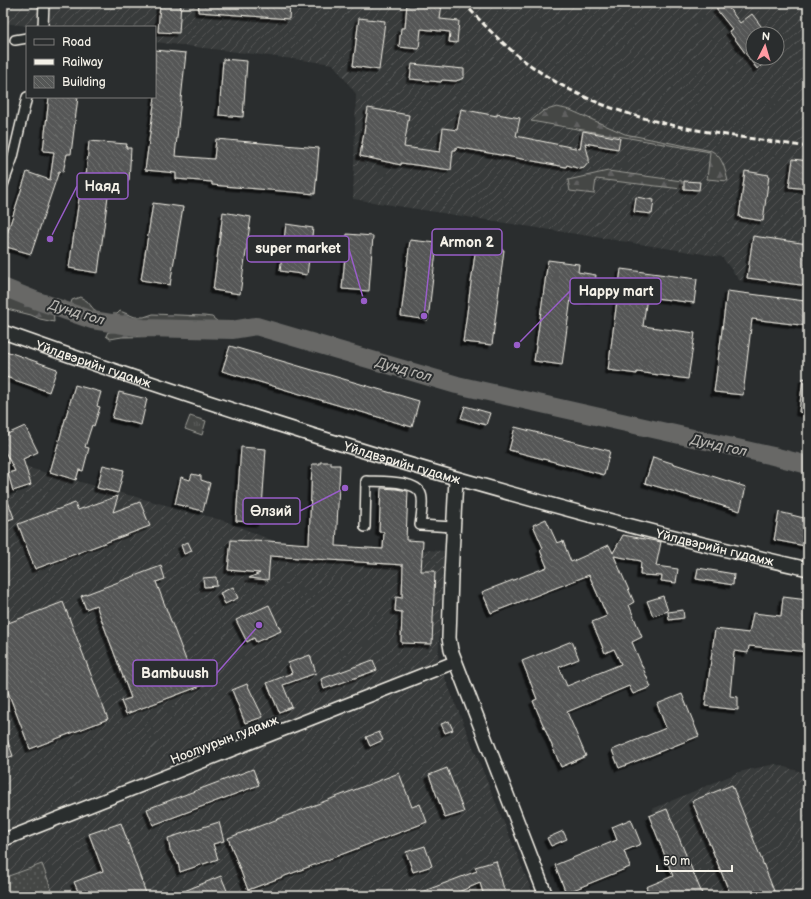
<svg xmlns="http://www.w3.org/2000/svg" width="811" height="899" font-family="'Balsamiq Sans',sans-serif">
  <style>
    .industrial { fill: url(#industrial-furrows); fill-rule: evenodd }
    .grass { fill: url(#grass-dots); stroke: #9c9c96 }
    .forest { fill: url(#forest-firs); stroke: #9c9c96 }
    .park { fill: url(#park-tufts); stroke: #9c9c96 }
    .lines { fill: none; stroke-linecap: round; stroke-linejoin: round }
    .river { stroke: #676866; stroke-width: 18 }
    .building { fill: url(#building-back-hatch); stroke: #f4f1e8; filter: url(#shadow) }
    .minor-casing { stroke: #f4f1e8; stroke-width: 12 }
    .tertiary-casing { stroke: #f4f1e8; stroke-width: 15 }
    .secondary-casing { stroke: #f4f1e8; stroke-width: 16 }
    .minor { stroke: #2a2d2e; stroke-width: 9 }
    .tertiary { stroke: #2a2d2e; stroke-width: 12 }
    .secondary { stroke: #2a2d2e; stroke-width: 13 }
    .rail { stroke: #f4f1e8; stroke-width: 3; stroke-dasharray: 6 3; stroke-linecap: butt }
    .labels { text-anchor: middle; stroke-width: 4; stroke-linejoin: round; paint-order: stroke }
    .street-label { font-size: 13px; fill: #f4f1e8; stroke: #2a2d2e }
    .water-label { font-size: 14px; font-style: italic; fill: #b5b3ae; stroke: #2a2d2e }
    .leader { fill: none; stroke: #995dc9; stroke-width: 1.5 }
    .callout-dot { fill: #995dc9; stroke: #2a2d2e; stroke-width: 1.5 }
    .callout { fill: #2a2d2e; stroke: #995dc9; stroke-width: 1.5 }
    .callout-label { font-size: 14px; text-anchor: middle; font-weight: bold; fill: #f4f1e8 }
  </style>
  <defs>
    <pattern id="industrial-furrows" width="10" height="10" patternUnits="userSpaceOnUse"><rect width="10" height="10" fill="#373a3a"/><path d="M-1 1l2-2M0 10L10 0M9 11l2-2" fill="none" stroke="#555756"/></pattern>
    <pattern id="grass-dots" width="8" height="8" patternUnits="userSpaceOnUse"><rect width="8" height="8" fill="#444645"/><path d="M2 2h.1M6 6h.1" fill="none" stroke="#606160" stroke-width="1.8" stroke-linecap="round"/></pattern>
    <pattern id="forest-firs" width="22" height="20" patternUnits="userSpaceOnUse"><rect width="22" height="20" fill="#444645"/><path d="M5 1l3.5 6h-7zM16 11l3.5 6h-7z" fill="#606160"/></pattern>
    <pattern id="park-tufts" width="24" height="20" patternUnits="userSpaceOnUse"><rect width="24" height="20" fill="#444645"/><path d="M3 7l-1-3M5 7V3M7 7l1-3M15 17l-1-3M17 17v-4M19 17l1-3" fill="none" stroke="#606160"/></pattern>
    <pattern id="building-back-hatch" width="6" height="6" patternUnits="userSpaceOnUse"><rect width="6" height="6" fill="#555756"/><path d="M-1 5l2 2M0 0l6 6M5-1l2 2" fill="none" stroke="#6e706e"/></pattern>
    <filter id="shadow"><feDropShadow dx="-3.5" dy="3.5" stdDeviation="0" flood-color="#0009"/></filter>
  </defs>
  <rect width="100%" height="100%" fill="#2a2d2e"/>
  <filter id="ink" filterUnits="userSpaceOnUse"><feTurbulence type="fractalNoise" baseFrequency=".025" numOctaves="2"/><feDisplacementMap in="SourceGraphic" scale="8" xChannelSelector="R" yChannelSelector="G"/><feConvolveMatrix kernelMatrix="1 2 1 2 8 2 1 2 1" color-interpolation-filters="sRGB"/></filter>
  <g filter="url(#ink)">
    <g class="industrial">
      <path d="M 3,3 L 808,3 L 808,291 L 739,280 L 722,257 L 353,199 L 356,94 L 333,64 L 155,42 L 155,27 L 35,27 L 3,23 ZM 753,34 L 777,34 L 777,58 L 753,58 Z"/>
      <path d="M 25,467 L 225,521 L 276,542 L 444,551 L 438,661 L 534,896 L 3,896 L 3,473 Z"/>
      <path d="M 775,764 L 808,774 L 808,896 L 689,896 L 652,809 L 739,772 Z"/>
    </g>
    <path class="grass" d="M 42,864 L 54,896 L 3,896 L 3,878 Z"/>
    <g class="forest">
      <path d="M 557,107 L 570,110 L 625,134 L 712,151 C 723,157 725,170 728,181 L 707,179 L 710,152 L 531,121 L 543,111 Z"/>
      <path d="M 608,171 L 682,181 L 682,189 L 596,179 L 594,194 L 570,191 L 568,180 Z"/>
      <path d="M 3,295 L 39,303 L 53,309 L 54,322 L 40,319 L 31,315 L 3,308 Z"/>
      <path d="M 80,297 L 87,301 L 96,312 L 96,316 C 87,315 76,313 70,306 L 72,300 Z"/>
      <path d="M 120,311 L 135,317 L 144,317 L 153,314 L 204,316 L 212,317 L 218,322 L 216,326 L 190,325 L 181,326 L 113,321 L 109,320 L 113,314 L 117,314 Z"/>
      <path d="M 138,330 L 205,333 L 186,336 L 122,337 L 110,339 L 106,336 L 108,332 Z"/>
    </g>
    <path class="park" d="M 190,416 L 206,421 L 202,435 L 185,429 Z"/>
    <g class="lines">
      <path class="river" d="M 3,287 L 35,300 L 92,320 L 143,328 L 232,330 L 256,326 L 457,385 L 773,456 L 808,465"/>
    </g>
    <g class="building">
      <path d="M 160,3 L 181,3 L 179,33 L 158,32 Z"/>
      <path d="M 199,3 L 290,3 L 289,19 L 198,12 Z"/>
      <path d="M 407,3 L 442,3 L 440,19 L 459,21 L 457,43 L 449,42 L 450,32 L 421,29 L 419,49 L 399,47 L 401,28 L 405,28 Z"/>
      <path d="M 724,3 L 725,3 L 740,23 L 752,14 L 767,34 L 753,34 L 753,58 L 772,58 L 757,69 L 729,31 L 732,29 L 716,9 Z"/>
      <path d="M 359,18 L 385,21 L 379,70 L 353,66 Z"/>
      <path d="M 155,50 L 186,53 L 175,156 L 214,159 L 216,139 L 319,148 L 315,194 L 212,185 L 212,182 L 176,179 L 176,173 L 145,170 L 155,97 Z"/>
      <path d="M 223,59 L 247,61 L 243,117 L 219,115 Z"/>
      <path d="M 412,64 L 464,69 L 464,78 L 456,81 L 442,80 L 441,82 L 410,79 Z"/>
      <path d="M 49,97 L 78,97 L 71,154 L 67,154 L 63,172 L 59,171 L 31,254 L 3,246 L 27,172 L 50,180 L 54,152 L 43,151 Z"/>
      <path d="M 368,108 L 409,115 L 404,147 L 440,152 L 443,128 L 457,130 L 461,109 L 497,116 L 497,114 L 520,118 L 516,136 L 580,149 L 583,131 L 620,138 L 618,149 L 585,143 L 589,158 L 589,162 L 584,168 L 580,169 L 567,165 L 566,167 L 456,147 L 456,150 L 453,150 L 451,170 L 401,163 L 401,165 L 360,156 Z"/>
      <path d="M 89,141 L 127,144 L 126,148 L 131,148 L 129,181 L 86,177 Z"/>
      <path d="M 793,159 L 808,161 L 808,189 L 789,187 Z"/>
      <path d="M 745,171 L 769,175 L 763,221 L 739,217 Z"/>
      <path d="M 684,181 L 700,182 L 699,190 L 684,189 Z"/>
      <path d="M 80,192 L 108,196 L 98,273 L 69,268 Z"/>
      <path d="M 636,197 L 654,200 L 652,214 L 634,212 Z"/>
      <path d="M 153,203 L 183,207 L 170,285 L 141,280 Z"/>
      <path d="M 223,212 L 251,217 L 240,294 L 213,290 Z"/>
      <path d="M 286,224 L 313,228 L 307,275 L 280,271 Z"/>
      <path d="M 347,234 L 373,236 L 369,291 L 342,289 Z"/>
      <path d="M 753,236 L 808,244 L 808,286 L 747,278 Z"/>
      <path d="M 410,240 L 437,243 L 428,320 L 401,316 Z"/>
      <path d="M 476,246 L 504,250 L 492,345 L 463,342 Z"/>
      <path d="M 548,260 L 579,264 L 578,272 L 596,275 L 593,301 L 571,298 L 562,365 L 534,361 Z"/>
      <path d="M 621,269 L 697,279 L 694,303 L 647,297 L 643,326 L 695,333 L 688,379 L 637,372 L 637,374 L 608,370 Z"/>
      <path d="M 727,291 L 805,301 L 804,309 L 808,309 L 808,326 L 752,319 L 743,395 L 714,392 Z"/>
      <path d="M 230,346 L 419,401 L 412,427 L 222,371 Z"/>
      <path d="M 3,350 L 57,369 L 49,392 L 3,376 Z"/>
      <path d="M 803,378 L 808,379 L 808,414 L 799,412 Z"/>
      <path d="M 75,385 L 101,392 L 97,406 L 100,407 L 94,426 L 92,425 L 85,447 L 89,448 L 83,471 L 79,470 L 76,480 L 50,472 Z"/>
      <path d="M 119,392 L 147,399 L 141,425 L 112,418 Z"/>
      <path d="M 465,406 L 490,413 L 486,425 L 461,418 Z"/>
      <path d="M 25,426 L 38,452 L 23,459 L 31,485 L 13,491 L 8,473 L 15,471 L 3,448 L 3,436 Z"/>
      <path d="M 515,427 L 610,451 L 604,475 L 509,450 Z"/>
      <path d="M 241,447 L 266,449 L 261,523 L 236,521 Z"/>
      <path d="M 653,457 L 746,487 L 740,511 L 645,483 Z"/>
      <path d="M 320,462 L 331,462 L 331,465 L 340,465 L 336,546 L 383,549 L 384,532 L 379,532 L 381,488 L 396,489 L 408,491 L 406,540 L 423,541 L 421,571 L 435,571 L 432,644 L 401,643 L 402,612 L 395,611 L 396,597 L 402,598 L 403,565 L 270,556 L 268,580 L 249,578 L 260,573 L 228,570 L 231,540 L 254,541 L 254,540 L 309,544 L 312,464 L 320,464 Z"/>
      <path d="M 103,465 L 124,470 L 118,493 L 97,488 Z"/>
      <path d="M 192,474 L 201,476 L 201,480 L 210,483 L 203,511 L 175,504 L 181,477 L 190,480 Z"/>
      <path d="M 3,490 L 4,490 L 14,518 L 3,522 Z"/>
      <path d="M 118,496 L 113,512 L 140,502 L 150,526 L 35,569 L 18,524 L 75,503 L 78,510 Z"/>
      <path d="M 779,512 L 808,519 L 808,531 L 805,546 L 774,540 Z"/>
      <path d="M 546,519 L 557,543 L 563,541 L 571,562 L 609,545 L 613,553 L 623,535 L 661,542 L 656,566 L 678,569 L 676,583 L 661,581 L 662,576 L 640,575 L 641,561 L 614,556 L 634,602 L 629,605 L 642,637 L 632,642 L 651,687 L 633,694 L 629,686 L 567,712 L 586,756 L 561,767 L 533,701 L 537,699 L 522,661 L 572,641 L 579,659 L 559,667 L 567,686 L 621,664 L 614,649 L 605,653 L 592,622 L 607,616 L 589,575 L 491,613 L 482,592 L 547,567 L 540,550 L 543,548 L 533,525 Z"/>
      <path d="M 188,542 L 192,551 L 184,554 L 181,545 Z"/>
      <path d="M 161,566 L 165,579 L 156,582 L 191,673 L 200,670 L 206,684 L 126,714 L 121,701 L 131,698 L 96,605 L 86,609 L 81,596 Z"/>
      <path d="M 698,568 L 734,574 L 733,585 L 696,579 Z"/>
      <path d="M 216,577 L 217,586 L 204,587 L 203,578 Z"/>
      <path d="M 233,587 L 238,598 L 225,604 L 220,593 Z"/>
      <path d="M 663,596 L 668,611 L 653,616 L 647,601 Z"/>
      <path d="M 783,597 L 808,600 L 808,652 L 749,646 L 748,653 L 734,651 L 730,696 L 738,697 L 738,710 L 705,706 L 715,629 L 749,633 L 753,613 L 781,616 Z"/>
      <path d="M 63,602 L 108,719 L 30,749 L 3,679 L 3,625 Z"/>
      <path d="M 269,605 L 281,631 L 256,642 L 254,638 L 247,642 L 236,620 Z"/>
      <path d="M 683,610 L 684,618 L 669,620 L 668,612 Z"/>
      <path d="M 310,655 L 316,673 L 283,685 L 292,707 L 279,712 L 267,683 L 292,673 L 288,663 Z"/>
      <path d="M 373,660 L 377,670 L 324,689 L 321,679 Z"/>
      <path d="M 247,684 L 263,717 L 245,723 L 232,690 Z"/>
      <path d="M 682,694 L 699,736 L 619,768 L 612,750 L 666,728 L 657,704 Z"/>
      <path d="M 449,721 L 453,730 L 445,733 L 441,724 Z"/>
      <path d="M 4,731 L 13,756 L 3,759 L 3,732 Z"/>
      <path d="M 379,732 L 383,740 L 370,746 L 366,737 Z"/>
      <path d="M 447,768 L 464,812 L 445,818 L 429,775 Z"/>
      <path d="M 253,769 L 259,785 L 153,825 L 147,809 Z"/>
      <path d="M 399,773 L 412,807 L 420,804 L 427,822 L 248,890 L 228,838 Z"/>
      <path d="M 732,785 L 776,896 L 731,896 L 692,801 Z"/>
      <path d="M 667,809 L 703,896 L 650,896 L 646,887 L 673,876 L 649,816 Z"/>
      <path d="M 631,819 L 641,844 L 624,851 L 630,867 L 566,893 L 555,865 L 617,840 L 612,827 Z"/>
      <path d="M 219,822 L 224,841 L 213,844 L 218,859 L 180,872 L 178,863 L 170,850 L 168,838 Z"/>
      <path d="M 121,823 L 147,896 L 80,896 L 74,882 L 103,871 L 89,834 Z"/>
      <path d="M 563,831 L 567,839 L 551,846 L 547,838 Z"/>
      <path d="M 425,846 L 432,866 L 413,872 L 406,852 Z"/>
      <path d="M 496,861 L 506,896 L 484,896 L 480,883 L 449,896 L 411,896 L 477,871 L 475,867 Z"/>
      <path d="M 221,876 L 228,893 L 222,896 L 172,896 Z"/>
    </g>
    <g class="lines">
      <defs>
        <g id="minor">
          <path d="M 43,27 L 44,3"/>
          <path d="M 15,40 L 27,38"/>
          <path d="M 3,185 L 13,157 L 27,97"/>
          <path d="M 365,527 L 366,481 C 380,482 416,480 421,494 C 424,500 421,518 420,525 L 453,527"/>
        </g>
        <path id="tertiary" d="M 3,840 L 455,662"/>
        <g id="secondary">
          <path id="s1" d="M 3,332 C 267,426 535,507 808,569"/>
          <path d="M 456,479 L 451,575 L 449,638 L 451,650 L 546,896"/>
        </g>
      </defs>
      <use href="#minor" class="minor-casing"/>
      <use href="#tertiary" class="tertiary-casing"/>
      <use href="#secondary" class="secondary-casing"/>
      <use href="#minor" class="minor"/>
      <use href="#tertiary" class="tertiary"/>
      <use href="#secondary" class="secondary"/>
      <path class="rail" d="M 464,3 C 483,24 503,45 526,62 C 611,126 707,131 808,147"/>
    </g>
  </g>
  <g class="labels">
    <g class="street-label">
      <text dy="5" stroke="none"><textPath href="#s1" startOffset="96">Yйлдвэрийн гудамж</textPath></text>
      <text dy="5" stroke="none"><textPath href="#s1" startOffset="420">Yйлдвэрийн гудамж</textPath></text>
      <text dy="5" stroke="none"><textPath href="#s1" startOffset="744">Yйлдвэрийн гудамж</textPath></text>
      <text transform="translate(224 739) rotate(-21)" y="5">Ноолуурын гудамж</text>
    </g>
    <g class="water-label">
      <text transform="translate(77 312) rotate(17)" y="5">Дунд гол</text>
      <text transform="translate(404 369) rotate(16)" y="5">Дунд гол</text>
      <text transform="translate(719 445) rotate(13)" y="5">Дунд гол</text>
    </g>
  </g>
  <path class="leader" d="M50 239L77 186M424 316L432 242M364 301L349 249M517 345L570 291M345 488L300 511M259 625L217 673"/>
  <g class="callout-dot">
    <circle cx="50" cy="239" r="4"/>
    <circle cx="424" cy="316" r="4"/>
    <circle cx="364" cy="301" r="4"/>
    <circle cx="517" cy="345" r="4"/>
    <circle cx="345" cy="488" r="4"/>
    <circle cx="259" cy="625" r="4"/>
  </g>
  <g class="callout">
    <rect x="77" y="173" width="51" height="26" rx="4"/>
    <rect x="432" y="229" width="70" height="26" rx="4"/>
    <rect x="247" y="236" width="102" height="26" rx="4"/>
    <rect x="570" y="278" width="91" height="26" rx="4"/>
    <rect x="243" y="498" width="57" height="26" rx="4"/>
    <rect x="133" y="660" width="84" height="26" rx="4"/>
  </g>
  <g class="callout-label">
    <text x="102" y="191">Наяд</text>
    <text x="467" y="247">Armon 2</text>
    <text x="298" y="253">super market</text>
    <text x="616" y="296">Happy mart</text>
    <text x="271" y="516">Өлзий</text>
    <text x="175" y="678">Bambuush</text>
  </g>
  <rect width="811" height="899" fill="none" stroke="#2a2d2e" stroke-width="16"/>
  <rect x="8" y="8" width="795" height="883" fill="none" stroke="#f4f1e8" stroke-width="1.5" filter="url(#ink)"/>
  <rect x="26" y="26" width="130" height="72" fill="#2a2d2e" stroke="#7b7b78"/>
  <rect x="34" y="39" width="20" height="6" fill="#2a2d2e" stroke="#7b7b78"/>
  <text x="62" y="46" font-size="12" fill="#f4f1e8">Road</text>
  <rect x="34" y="59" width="20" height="6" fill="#f4f1e8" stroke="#7b7b78"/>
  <text x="62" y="66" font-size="12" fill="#f4f1e8">Railway</text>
  <rect x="34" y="76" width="20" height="12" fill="url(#building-back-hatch)" stroke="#7b7b78"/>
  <text x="62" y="86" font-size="12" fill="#f4f1e8">Building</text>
  <g transform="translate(765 46) rotate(5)"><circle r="19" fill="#2a2d2e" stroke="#7b7b78"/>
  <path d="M0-3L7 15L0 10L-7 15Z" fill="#ff9aa2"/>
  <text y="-6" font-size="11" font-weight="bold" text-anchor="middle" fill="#f4f1e8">N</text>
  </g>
  <path d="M657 865v6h75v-6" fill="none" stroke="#f4f1e8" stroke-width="2"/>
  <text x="663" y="865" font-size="12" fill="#f4f1e8" stroke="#2a2d2e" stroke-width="3" paint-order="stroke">50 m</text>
</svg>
